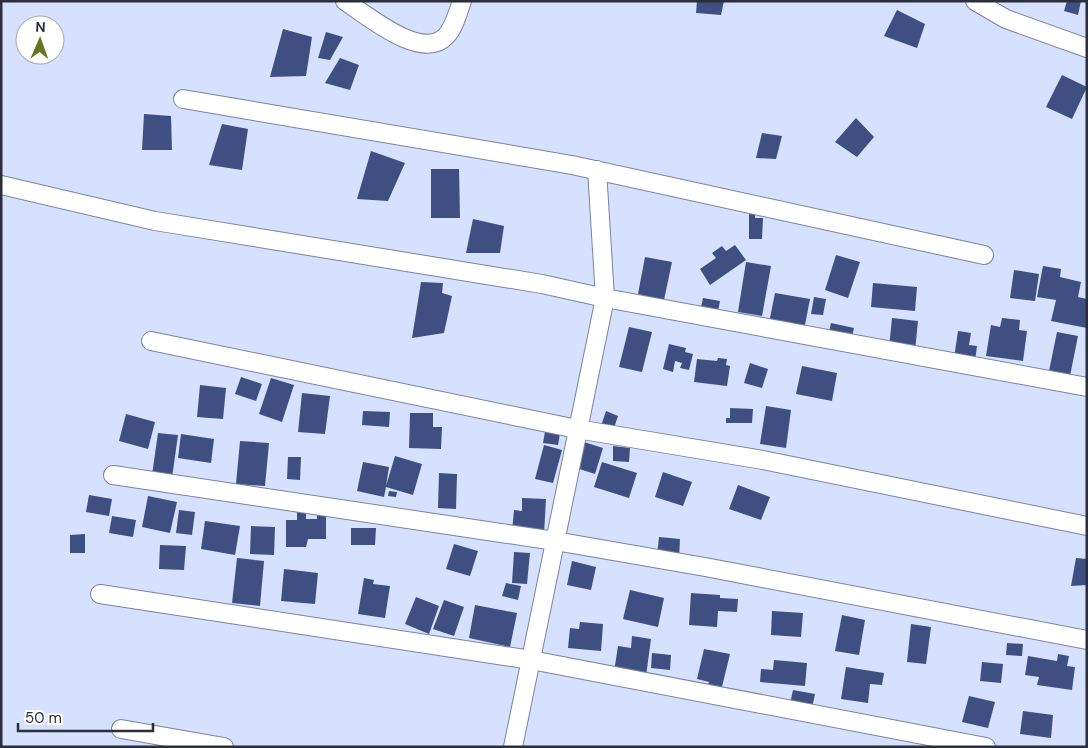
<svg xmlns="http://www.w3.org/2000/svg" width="1088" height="748" font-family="'DM Sans',sans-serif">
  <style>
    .building { fill: #3f4f81 }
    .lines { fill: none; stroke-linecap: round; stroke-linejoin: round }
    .minor-casing { stroke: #7a849f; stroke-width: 20 }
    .minor { stroke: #fff; stroke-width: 18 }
  </style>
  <rect width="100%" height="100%" fill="#d5e1ff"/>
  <g class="building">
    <path d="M 697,1 L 724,1 L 721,15 L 696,13 Z"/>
    <path d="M 1067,1 L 1081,1 L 1078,15 L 1064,11 Z"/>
    <path d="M 897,10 L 925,24 L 917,48 L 884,36 Z"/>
    <path d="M 283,29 L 312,37 L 306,76 L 270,77 Z"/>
    <path d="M 326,32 L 343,37 L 330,60 L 318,58 Z"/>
    <path d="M 340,58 L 359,65 L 350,90 L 325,83 Z"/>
    <path d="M 1062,75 L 1087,87 L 1072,119 L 1046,107 Z"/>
    <path d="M 144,114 L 171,116 L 172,150 L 142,150 Z"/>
    <path d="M 856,118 L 874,137 L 857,157 L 835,142 Z"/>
    <path d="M 222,124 L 248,129 L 242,170 L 209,165 Z"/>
    <path d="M 762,133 L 782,136 L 776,159 L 756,158 Z"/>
    <path d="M 371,151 L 405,163 L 388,201 L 357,199 Z"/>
    <path d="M 431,169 L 459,169 L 460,218 L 431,218 Z"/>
    <path d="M 755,213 L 755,218 L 763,218 L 762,239 L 749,239 L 749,214 Z"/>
    <path d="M 473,219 L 504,226 L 500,253 L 466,253 Z"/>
    <path d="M 735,245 L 746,260 L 710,285 L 700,269 L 716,258 L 712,253 L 722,246 L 726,251 Z"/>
    <path d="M 836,255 L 860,262 L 848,298 L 825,290 Z"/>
    <path d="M 645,257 L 672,262 L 664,300 L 638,294 Z"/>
    <path d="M 746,262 L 771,266 L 762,316 L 738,312 Z"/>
    <path d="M 1043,266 L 1061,269 L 1060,277 L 1081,282 L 1078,297 L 1087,299 L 1087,328 L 1051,321 L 1056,300 L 1037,297 Z"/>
    <path d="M 1014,270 L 1039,274 L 1035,301 L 1010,298 Z"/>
    <path d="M 421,282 L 443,283 L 442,293 L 452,296 L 444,333 L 412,338 Z"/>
    <path d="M 873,283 L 917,287 L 915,311 L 871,307 Z"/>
    <path d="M 775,293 L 810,299 L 804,330 L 769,323 Z"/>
    <path d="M 814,297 L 826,299 L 823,315 L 811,314 Z"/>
    <path d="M 703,298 L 720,301 L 717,316 L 700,312 Z"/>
    <path d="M 892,318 L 918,321 L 915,351 L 889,348 Z"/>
    <path d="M 1002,318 L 1020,320 L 1019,330 L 1027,331 L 1023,361 L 986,356 L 991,325 L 1000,327 Z"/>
    <path d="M 831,323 L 854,328 L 851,341 L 828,336 Z"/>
    <path d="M 629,327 L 652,332 L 642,372 L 619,367 Z"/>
    <path d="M 958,331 L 971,333 L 969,345 L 977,346 L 975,361 L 954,358 Z"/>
    <path d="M 1057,332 L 1078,336 L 1070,376 L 1049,371 Z"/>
    <path d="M 669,344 L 686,348 L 685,352 L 693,354 L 689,370 L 680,368 L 682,363 L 675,361 L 673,372 L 663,369 Z"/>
    <path d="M 718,358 L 727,359 L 726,365 L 730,366 L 727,386 L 694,382 L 697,359 L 717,361 Z"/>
    <path d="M 750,363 L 768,369 L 762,388 L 744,383 Z"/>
    <path d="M 802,366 L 837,373 L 832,401 L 796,394 Z"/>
    <path d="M 241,377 L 262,384 L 256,401 L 235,394 Z"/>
    <path d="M 271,378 L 294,385 L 282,422 L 259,414 Z"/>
    <path d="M 200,385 L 226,388 L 223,419 L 197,417 Z"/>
    <path d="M 302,393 L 330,396 L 325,434 L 298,432 Z"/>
    <path d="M 766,406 L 791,410 L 786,448 L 760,444 Z"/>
    <path d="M 730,408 L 753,409 L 752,423 L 726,423 L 726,418 L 730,418 Z"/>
    <path d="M 363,411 L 390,412 L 389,427 L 362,425 Z"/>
    <path d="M 606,411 L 618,416 L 613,431 L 601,426 Z"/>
    <path d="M 410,413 L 433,413 L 433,427 L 442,427 L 441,449 L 409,448 Z"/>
    <path d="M 126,414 L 155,422 L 148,449 L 119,441 Z"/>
    <path d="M 546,426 L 561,428 L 558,445 L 543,443 Z"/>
    <path d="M 158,433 L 178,435 L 172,478 L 152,475 Z"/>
    <path d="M 181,434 L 214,439 L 211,463 L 178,458 Z"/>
    <path d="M 240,441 L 269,443 L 265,486 L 236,484 Z"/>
    <path d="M 584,442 L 603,448 L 595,474 L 576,468 Z"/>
    <path d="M 544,445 L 562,450 L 553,483 L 535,479 Z"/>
    <path d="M 613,446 L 630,448 L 629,462 L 613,461 Z"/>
    <path d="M 395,456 L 422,464 L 413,495 L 386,487 L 384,497 L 357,491 L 363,462 L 389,467 L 386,486 Z"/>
    <path d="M 288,457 L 301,457 L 300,480 L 287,479 Z"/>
    <path d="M 602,462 L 637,473 L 629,498 L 594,487 Z"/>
    <path d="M 663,472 L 692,482 L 683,506 L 655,497 Z"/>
    <path d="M 439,473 L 457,474 L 456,509 L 438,508 Z"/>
    <path d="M 738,485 L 770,497 L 761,520 L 729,509 Z"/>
    <path d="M 389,491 L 397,492 L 396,497 L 388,496 Z"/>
    <path d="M 89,495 L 112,499 L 109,516 L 86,512 Z"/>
    <path d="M 148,496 L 177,502 L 170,533 L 142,527 Z"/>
    <path d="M 522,498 L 546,499 L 544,534 L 512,532 L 514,510 L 522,511 Z"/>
    <path d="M 179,510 L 195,512 L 192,535 L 176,533 Z"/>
    <path d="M 297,512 L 306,513 L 306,519 L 317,519 L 317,514 L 326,514 L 326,539 L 308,539 L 306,547 L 286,547 L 286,520 L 297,520 Z"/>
    <path d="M 112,516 L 136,520 L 133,537 L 109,533 Z"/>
    <path d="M 205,521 L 240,526 L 235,555 L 201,549 Z"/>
    <path d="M 251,526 L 275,527 L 274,555 L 250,554 Z"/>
    <path d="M 351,528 L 376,528 L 375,545 L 351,545 Z"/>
    <path d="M 85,534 L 85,553 L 70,553 L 70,535 Z"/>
    <path d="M 659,537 L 680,539 L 679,558 L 657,556 Z"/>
    <path d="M 454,544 L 478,551 L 470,576 L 446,569 Z"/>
    <path d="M 160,545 L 186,546 L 184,570 L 159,569 Z"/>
    <path d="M 514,552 L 530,553 L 527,584 L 512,583 Z"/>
    <path d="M 237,558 L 264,561 L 260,606 L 232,603 Z"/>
    <path d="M 1076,558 L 1087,559 L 1087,585 L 1071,586 Z"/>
    <path d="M 572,561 L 596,567 L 591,590 L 567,585 Z"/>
    <path d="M 284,569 L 318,573 L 315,604 L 281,601 Z"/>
    <path d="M 364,578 L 374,580 L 373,584 L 390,586 L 385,618 L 358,614 Z"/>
    <path d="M 506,583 L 521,586 L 518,600 L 502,596 Z"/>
    <path d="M 630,590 L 664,598 L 658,627 L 623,619 Z"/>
    <path d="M 691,593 L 720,595 L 720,598 L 738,599 L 737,612 L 718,611 L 717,627 L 689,625 Z"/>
    <path d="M 416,597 L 439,606 L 429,634 L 405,624 Z"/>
    <path d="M 444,600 L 464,607 L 454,636 L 433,629 Z"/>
    <path d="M 475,605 L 517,613 L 510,647 L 469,638 Z"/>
    <path d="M 772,611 L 803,613 L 801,637 L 771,635 Z"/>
    <path d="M 842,615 L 865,620 L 859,655 L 835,651 Z"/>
    <path d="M 580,622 L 603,624 L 601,651 L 568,648 L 570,628 L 579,629 Z"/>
    <path d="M 911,624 L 931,627 L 926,664 L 907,662 Z"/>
    <path d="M 632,636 L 651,639 L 646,676 L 614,672 L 618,646 L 631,648 Z"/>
    <path d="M 1007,643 L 1023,644 L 1022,656 L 1006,655 Z"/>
    <path d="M 704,649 L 730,654 L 720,695 L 706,692 L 709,682 L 697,679 Z"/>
    <path d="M 652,653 L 671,655 L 670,670 L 651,668 Z"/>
    <path d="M 1058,654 L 1069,656 L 1067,666 L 1075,667 L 1072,690 L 1037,685 L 1039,677 L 1025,675 L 1028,656 L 1057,661 Z"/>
    <path d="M 774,660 L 807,663 L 805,686 L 760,682 L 761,669 L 773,670 Z"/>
    <path d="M 982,662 L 1003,664 L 1001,683 L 980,681 Z"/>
    <path d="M 846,667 L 884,673 L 882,685 L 870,684 L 868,703 L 841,699 Z"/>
    <path d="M 793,690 L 815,694 L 812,708 L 790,704 Z"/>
    <path d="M 969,696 L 995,702 L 988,728 L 962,722 Z"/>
    <path d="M 1023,711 L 1053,715 L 1051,738 L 1020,734 Z"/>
  </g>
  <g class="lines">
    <defs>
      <g id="minor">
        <path d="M 345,1 C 367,15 422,62 446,36 C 454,28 458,12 462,1"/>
        <path d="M 975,1 L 1006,19 L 1087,48"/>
        <path d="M 183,99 L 572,165 L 984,255"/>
        <path d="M 1,185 L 155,221 L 542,284 L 605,298 L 1087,387"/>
        <path d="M 151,341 L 577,429 L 763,460 L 1087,526"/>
        <path d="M 113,475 L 555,541 L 705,567 L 1087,640"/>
        <path d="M 100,594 L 531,660 L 986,747"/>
        <path d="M 121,729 L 224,747"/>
        <path d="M 513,747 L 605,298 L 597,170"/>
      </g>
    </defs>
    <use href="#minor" class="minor-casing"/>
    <use href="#minor" class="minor"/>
  </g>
  <rect width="1088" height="748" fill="none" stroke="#2b2f3b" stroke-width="5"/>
  <g transform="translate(40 40) rotate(2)"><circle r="24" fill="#ffffff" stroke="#aaacb1"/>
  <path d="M0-4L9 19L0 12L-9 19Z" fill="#667522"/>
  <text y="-8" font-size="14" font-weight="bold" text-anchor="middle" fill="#2b2f3b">N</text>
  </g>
  <path d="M18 723v8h135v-8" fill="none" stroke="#2b2f3b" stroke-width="2.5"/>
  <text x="25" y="723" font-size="15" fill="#2b2f3b" stroke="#ffffff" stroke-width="4" paint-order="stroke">50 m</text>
</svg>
